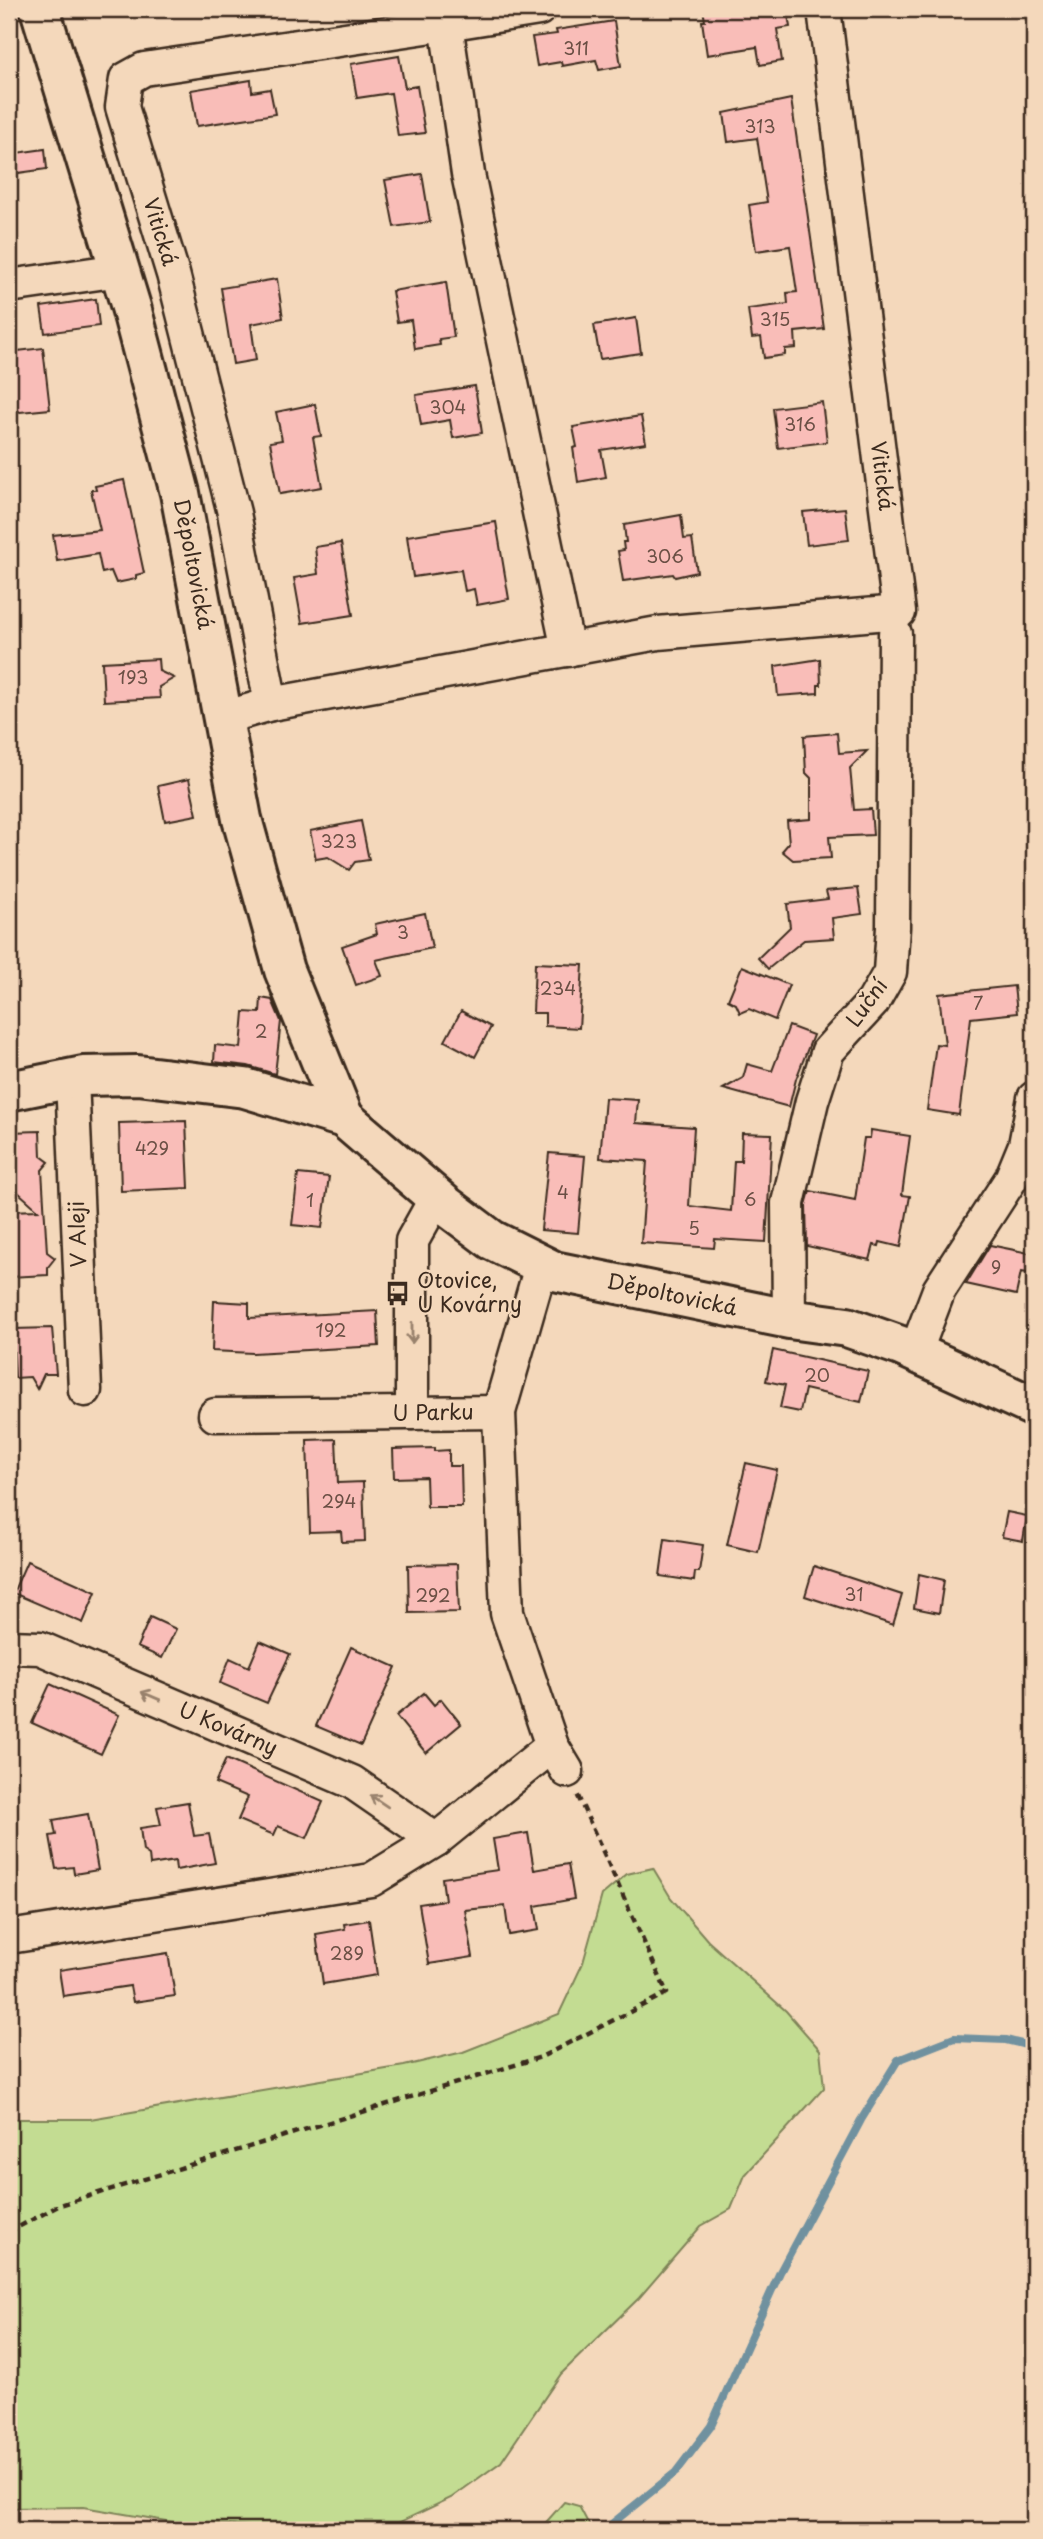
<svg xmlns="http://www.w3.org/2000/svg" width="1043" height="2539" font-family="'Playpen Sans',sans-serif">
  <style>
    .green { fill: #c3dc92; stroke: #7f8358; stroke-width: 2 }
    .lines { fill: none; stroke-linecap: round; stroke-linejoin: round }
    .stream { stroke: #70919f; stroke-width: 8 }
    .building { fill: #f9bdb8; stroke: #3b2a1e; stroke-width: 2 }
    .minor-casing { stroke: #3b2a1e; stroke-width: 37 }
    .tertiary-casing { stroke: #3b2a1e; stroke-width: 44 }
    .path { stroke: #3b2a1e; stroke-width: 4.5; stroke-dasharray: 7 5; stroke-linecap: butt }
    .minor { stroke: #f4d8bb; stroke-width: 32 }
    .tertiary { stroke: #f4d8bb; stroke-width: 38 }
    .oneway { stroke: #98816c }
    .labels { text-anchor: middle; stroke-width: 5; stroke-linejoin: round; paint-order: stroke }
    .number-label { font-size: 18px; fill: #6a4f44 }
    .street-label { font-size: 21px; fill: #3b2a1e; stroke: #f4d8bb }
    .poi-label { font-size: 21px; fill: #3b2a1e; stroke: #f4d8bb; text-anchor: start }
  </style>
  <rect width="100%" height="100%" fill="#f4d8bb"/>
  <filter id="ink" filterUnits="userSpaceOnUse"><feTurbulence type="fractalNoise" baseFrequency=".0143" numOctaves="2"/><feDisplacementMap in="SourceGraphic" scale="14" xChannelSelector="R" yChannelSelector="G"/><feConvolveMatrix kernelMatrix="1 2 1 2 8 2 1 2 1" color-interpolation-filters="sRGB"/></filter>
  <g filter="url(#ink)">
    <g class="green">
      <path d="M 653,1868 L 671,1898 L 708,1941 L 786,2011 L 820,2050 L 824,2088 L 745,2175 L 731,2209 L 701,2226 L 639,2298 L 561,2374 L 501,2462 L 451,2498 L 394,2525 L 330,2530 L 172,2522 L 83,2507 L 9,2508 L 9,2119 L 90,2119 L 404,2066 L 463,2052 L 559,2014 L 583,1963 L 602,1895 L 627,1874 Z"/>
      <path d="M 564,2502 L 579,2506 L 589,2525 L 588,2530 L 539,2530 Z"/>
    </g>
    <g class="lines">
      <path class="stream" d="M 604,2530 L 676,2472 L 711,2426 L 780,2272 L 861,2120 L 898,2060 L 954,2038 L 1006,2040 L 1034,2047"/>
    </g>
    <g class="building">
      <path d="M 703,9 L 787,9 L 790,27 L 777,29 L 782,61 L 760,65 L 757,47 L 707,55 L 702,21 L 705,21 Z"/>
      <path d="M 614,21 L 621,66 L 599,70 L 596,60 L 562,66 L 561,62 L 537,66 L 532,37 L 557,34 L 556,30 Z"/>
      <path d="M 399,56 L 405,88 L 417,86 L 425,133 L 398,136 L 391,93 L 357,98 L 351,64 Z"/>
      <path d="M 251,80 L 252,92 L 270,89 L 275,114 L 197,126 L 191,90 Z"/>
      <path d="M 791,99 L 824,329 L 795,332 L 796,348 L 785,349 L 785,355 L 764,358 L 761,337 L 752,338 L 748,309 L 788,304 L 787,293 L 797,292 L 790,246 L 756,251 L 749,205 L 767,202 L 757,138 L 728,142 L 724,113 Z"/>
      <path d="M 45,149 L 47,169 L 11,174 L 9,154 Z"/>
      <path d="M 422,174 L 430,222 L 394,227 L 385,180 Z"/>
      <path d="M 277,279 L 283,318 L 251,324 L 256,360 L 233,364 L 221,288 Z"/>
      <path d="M 446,282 L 454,337 L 439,339 L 440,345 L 415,349 L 411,320 L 397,322 L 392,291 Z"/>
      <path d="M 96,299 L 99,326 L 45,333 L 41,307 Z"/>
      <path d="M 636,318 L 641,353 L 600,359 L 594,325 Z"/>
      <path d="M 43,348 L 50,409 L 20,412 L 13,407 L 9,383 L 9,352 Z"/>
      <path d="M 475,386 L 482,433 L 453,438 L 450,420 L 421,425 L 416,395 Z"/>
      <path d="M 822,402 L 827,442 L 778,448 L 773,408 Z"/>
      <path d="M 315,404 L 321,436 L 313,437 L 322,487 L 280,494 L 270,442 L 282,440 L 276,412 Z"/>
      <path d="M 641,416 L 646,443 L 601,450 L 606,477 L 578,482 L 573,448 L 577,447 L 573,427 Z"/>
      <path d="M 124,480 L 144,573 L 136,575 L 136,579 L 116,583 L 111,571 L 102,573 L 98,554 L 57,561 L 53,535 L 100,530 L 91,490 L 96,490 L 95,486 Z"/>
      <path d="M 845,508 L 849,540 L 807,545 L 803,512 Z"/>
      <path d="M 681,515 L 684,539 L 692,538 L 697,572 L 675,577 L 673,574 L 623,581 L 618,551 L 624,550 L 623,542 L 626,542 L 624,525 Z"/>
      <path d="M 496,522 L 509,599 L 477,605 L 474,589 L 465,591 L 461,570 L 413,577 L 407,536 Z"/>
      <path d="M 341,543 L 353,615 L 302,623 L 294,578 L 318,574 L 315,547 Z"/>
      <path d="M 158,659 L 159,671 L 174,678 L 159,687 L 160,698 L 104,701 L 102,662 Z"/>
      <path d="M 820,659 L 821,685 L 818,685 L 818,693 L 778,696 L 775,666 Z"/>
      <path d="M 837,733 L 839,753 L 867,751 L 850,768 L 854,810 L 871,809 L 873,835 L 829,837 L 831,858 L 793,860 L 782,851 L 789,843 L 787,821 L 811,819 L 811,778 L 806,773 L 804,736 Z"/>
      <path d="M 189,779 L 197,815 L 165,821 L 158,786 Z"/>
      <path d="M 361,821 L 369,860 L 355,862 L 349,870 L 328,857 L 316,859 L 310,831 Z"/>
      <path d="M 858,888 L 862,914 L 832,918 L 834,938 L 804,940 L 768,969 L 758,958 L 790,927 L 787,904 L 828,899 L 826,891 Z"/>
      <path d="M 425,913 L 432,948 L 376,960 L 382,976 L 356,985 L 342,946 L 377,934 L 375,924 Z"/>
      <path d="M 535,963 L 583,965 L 579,1028 L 545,1026 L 545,1013 L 533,1013 Z"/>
      <path d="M 742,966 L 789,985 L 775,1020 L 749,1009 L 740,1013 L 736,1004 L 728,1000 Z"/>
      <path d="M 1014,986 L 1017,1013 L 971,1018 L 959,1115 L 927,1110 L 936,1044 L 945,1045 L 939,994 Z"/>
      <path d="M 261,998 L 272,1000 L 281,1021 L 275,1074 L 248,1066 L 214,1062 L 215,1045 L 241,1048 L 244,1012 L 260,1013 Z"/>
      <path d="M 461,1011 L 491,1027 L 475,1057 L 445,1041 Z"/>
      <path d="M 789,1026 L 813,1035 L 796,1079 L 789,1107 L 723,1089 L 743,1078 L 747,1064 L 772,1071 Z"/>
      <path d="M 605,1098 L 638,1100 L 636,1123 L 694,1127 L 689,1206 L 731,1211 L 734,1161 L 741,1161 L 742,1133 L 772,1134 L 766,1242 L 715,1239 L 714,1248 L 641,1243 L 647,1161 L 600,1158 Z"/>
      <path d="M 186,1121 L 189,1188 L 121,1191 L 119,1123 Z"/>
      <path d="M 871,1130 L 910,1136 L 902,1195 L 910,1196 L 901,1247 L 880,1242 L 879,1246 L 874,1245 L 870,1260 L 807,1246 L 806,1205 L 810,1191 L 855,1200 L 864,1138 L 870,1138 Z"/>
      <path d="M 40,1131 L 41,1156 L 49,1162 L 42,1170 L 47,1252 L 55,1258 L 48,1267 L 48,1275 L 9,1277 L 11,1263 L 9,1211 L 38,1210 L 9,1184 L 9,1132 Z"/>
      <path d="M 549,1153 L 585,1156 L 578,1233 L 541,1230 Z"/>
      <path d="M 298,1174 L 329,1177 L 322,1228 L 292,1225 Z"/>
      <path d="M 990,1245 L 1034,1254 L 1034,1274 L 1021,1272 L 1016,1295 L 966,1284 Z"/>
      <path d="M 214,1301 L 249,1303 L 249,1318 L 377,1311 L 379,1346 L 253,1353 L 212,1351 Z"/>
      <path d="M 52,1328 L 56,1374 L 44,1374 L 37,1389 L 30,1377 L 15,1378 L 13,1329 Z"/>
      <path d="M 773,1350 L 868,1371 L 861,1402 L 805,1389 L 800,1412 L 780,1408 L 785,1385 L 766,1381 Z"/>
      <path d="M 336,1439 L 338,1483 L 363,1482 L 365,1541 L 342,1542 L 341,1531 L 310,1532 L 307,1440 Z"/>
      <path d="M 435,1448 L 435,1451 L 449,1450 L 449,1466 L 461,1466 L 462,1507 L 427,1507 L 426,1477 L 394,1478 L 393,1449 Z"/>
      <path d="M 746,1463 L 777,1470 L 758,1552 L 727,1545 Z"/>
      <path d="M 1007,1512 L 1027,1516 L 1023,1541 L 1002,1537 Z"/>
      <path d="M 665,1539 L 703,1545 L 699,1572 L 695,1572 L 694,1581 L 660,1576 Z"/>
      <path d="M 27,1561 L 96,1592 L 83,1623 L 13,1593 Z"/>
      <path d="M 457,1564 L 459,1612 L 409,1613 L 408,1565 Z"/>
      <path d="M 814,1566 L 902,1595 L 893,1625 L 805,1596 Z"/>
      <path d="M 919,1574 L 944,1580 L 939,1613 L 914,1608 Z"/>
      <path d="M 150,1617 L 176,1629 L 162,1658 L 137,1647 Z"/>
      <path d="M 260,1641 L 290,1654 L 267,1703 L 220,1683 L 230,1658 L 249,1667 Z"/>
      <path d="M 351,1647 L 396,1667 L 361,1745 L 316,1726 Z"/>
      <path d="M 50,1684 L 119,1715 L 101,1754 L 32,1723 Z"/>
      <path d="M 424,1693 L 434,1705 L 441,1699 L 461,1724 L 426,1753 L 396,1716 Z"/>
      <path d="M 226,1759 L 323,1802 L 307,1838 L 278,1826 L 274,1835 L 238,1820 L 248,1797 L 215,1783 Z"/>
      <path d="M 188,1802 L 194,1836 L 209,1834 L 215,1863 L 176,1870 L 175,1861 L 150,1865 L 149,1855 L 143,1851 L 140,1828 L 161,1825 L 157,1807 Z"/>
      <path d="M 88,1814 L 98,1870 L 74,1874 L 73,1867 L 56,1869 L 50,1836 L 56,1835 L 53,1820 Z"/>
      <path d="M 528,1833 L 534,1870 L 568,1864 L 574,1899 L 535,1906 L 539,1930 L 509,1935 L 505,1906 L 465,1910 L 473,1957 L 429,1964 L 419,1904 L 445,1900 L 442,1878 L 498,1870 L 493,1839 Z"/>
      <path d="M 369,1920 L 377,1975 L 323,1984 L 316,1934 L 345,1929 L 344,1924 Z"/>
      <path d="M 168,1953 L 175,1996 L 133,2002 L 130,1986 L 63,1996 L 59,1970 Z"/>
    </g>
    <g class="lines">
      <defs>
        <g id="minor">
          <path d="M 446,24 L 539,9"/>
          <path d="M 9,286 L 120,270"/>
          <path d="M 271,704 L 234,513 L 173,274 L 122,107 L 126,79 L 144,69 L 446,24 L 468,174 L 568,650"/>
          <path d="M 223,718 L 271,704 L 658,633 L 899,612 L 824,9"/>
          <path d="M 72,1078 L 85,1390"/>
          <path d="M 541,1266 L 499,1412 L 507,1613 L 552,1746 L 567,1771"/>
          <path d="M 789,1319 L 788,1203 L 812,1101 L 828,1051 L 873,1002 L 890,972 L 893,927 L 895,634"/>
          <path d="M 915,1353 L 939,1290 L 1011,1179 L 1025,1145 L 1034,1098"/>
          <path d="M 412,1413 L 412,1241 L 436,1198"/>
          <path d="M 215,1415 L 499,1412"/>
          <path d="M 9,1647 L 40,1648 L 352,1782 L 436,1840"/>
          <path d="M 9,1937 L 371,1880 L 436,1840 L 552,1746"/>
        </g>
        <g id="tertiary">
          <path d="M 40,9 L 131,307 L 180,493 L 242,819 L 284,970 L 344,1118"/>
          <path d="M 9,1091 L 83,1076 L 138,1075 L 245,1088 L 344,1118 L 444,1204 L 492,1240 L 554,1271 L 789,1319 L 847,1327 L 901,1346 L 1034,1407"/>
        </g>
      </defs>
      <use href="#minor" class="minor-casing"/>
      <use href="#tertiary" class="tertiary-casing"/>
      <path class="path" d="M 9,2232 L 60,2205 L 541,2057 L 667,1993 L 577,1794"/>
      <use href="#minor" class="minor"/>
      <use href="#tertiary" class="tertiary"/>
    </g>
    <defs><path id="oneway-shaft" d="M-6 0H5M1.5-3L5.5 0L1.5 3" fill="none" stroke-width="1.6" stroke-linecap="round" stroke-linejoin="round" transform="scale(1.75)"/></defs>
    <g class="oneway">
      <use href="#oneway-shaft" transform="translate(412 1333) rotate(90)"/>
      <use href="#oneway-shaft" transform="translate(151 1696) rotate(-157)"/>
      <use href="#oneway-shaft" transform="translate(379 1801) rotate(-146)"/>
    </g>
  </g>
  <defs>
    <symbol id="bus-bare" viewBox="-9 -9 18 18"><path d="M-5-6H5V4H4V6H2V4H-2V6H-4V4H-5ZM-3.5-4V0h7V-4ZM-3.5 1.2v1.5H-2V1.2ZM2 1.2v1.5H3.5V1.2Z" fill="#3b2a1e" stroke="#f4d8bb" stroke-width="2.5" paint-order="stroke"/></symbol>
  </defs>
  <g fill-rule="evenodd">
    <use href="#bus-bare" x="380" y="1276" width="35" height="35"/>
  </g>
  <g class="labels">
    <g class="number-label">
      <text x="576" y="55">311</text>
      <text x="760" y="133">313</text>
      <text x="775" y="326">315</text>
      <text x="448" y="414">304</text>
      <text x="800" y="431">316</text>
      <text x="665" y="563">306</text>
      <text x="133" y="684">193</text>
      <text x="339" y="848">323</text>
      <text x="403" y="939">3</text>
      <text x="558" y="995">234</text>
      <text x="978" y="1010">7</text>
      <text x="261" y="1038">2</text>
      <text x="152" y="1155">429</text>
      <text x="563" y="1199">4</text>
      <text x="750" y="1206">6</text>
      <text x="310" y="1207">1</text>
      <text x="694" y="1235">5</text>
      <text x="996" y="1274">9</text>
      <text x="331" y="1337">192</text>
      <text x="817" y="1382">20</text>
      <text x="339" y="1508">294</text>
      <text x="854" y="1601">31</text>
      <text x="433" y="1602">292</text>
      <text x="347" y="1960">289</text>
    </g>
    <g class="street-label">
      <text transform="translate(160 232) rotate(73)" y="7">Vitická</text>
      <text transform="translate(882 476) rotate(83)" y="7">Vitická</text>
      <text transform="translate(193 564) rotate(79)" y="7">Děpoltovická</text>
      <text transform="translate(867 1003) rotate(-54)" y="7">Luční</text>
      <text transform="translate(78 1234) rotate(-92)" y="7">V Aleji</text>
      <text transform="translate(672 1295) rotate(12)" y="7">Děpoltovická</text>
      <text transform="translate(433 1413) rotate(-1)" y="7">U Parku</text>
      <text transform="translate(228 1729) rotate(23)" y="7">U Kovárny</text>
    </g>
    <g class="poi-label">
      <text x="417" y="1288">Otovice,<tspan x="417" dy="24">U Kovárny</tspan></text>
    </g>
  </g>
  <rect width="1043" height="2539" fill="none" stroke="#f4d8bb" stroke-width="35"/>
  <rect x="18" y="18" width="1008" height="2504" fill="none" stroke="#3b2a1e" stroke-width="2.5" filter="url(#ink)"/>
</svg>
